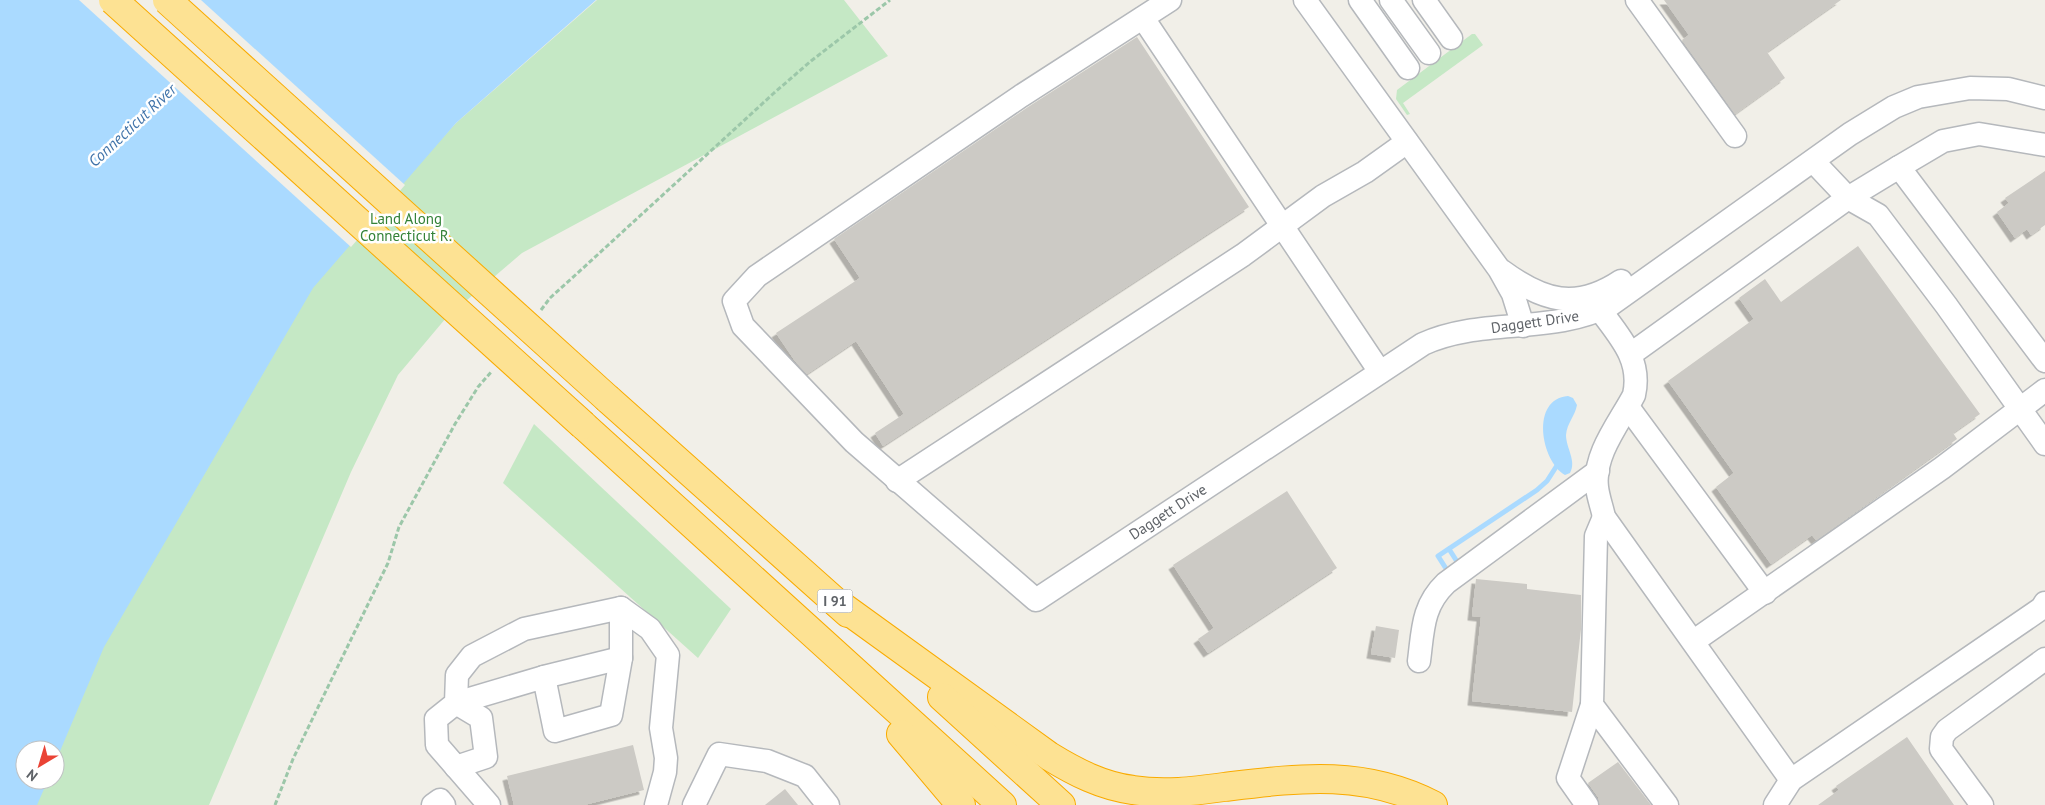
<svg xmlns="http://www.w3.org/2000/svg" width="2045" height="805" font-family="'PT Sans',sans-serif">
  <style>
    .green { fill: #c5e8c5 }
    .water { fill: #aadaff }
    .pier { fill: #f1efe8 }
    .lines { fill: none; stroke-linecap: round; stroke-linejoin: round }
    .stream { stroke: #aadaff; stroke-width: 5 }
    .building { fill: #cccac5; filter: url(#shadow) }
    .minor-casing { stroke: #b5b8bc; stroke-width: 25 }
    .highway-casing { stroke: #f9ab00; stroke-width: 30 }
    .path { stroke: #9cc7a9; stroke-width: 3; stroke-dasharray: 5 2.5; stroke-linecap: butt }
    .minor { stroke: #fff; stroke-width: 22 }
    .highway { stroke: #fde293; stroke-width: 28 }
    .highway-bridge-casing { stroke: #f9ab00; stroke-width: 30; stroke-linecap: butt }
    .highway-bridge { stroke: #fde293; stroke-width: 28 }
    .labels { text-anchor: middle; stroke-width: 5; stroke-linejoin: round; paint-order: stroke }
    .shield { fill: #fff; stroke: #8f9295; stroke-width: 1 }
    .shield-label { font-size: 14px; font-weight: bold; fill: #5f6368 }
    .park-label { font-size: 15px; fill: #348238; stroke: #fff }
    .street-label { font-size: 15px; fill: #5f6368; stroke: #fff }
    .water-label { font-size: 16px; font-style: italic; fill: #4174aa; stroke: #fff }
  </style>
  <defs>
    <filter id="shadow"><feDropShadow dx="-4.5" dy="4.5" stdDeviation="0" flood-color="#0004"/></filter>
  </defs>
  <rect width="100%" height="100%" fill="#f1efe8"/>
  <g class="green">
    <path d="M 597,0 L 844,0 L 888,56 L 522,253 L 446,318 L 398,375 L 351,472 L 209,805 L 22,805 L 29,780 L 55,780 L 55,750 L 181,420 L 456,123 Z"/>
    <path d="M 1472,34 L 1475,34 L 1483,45 L 1403,103 L 1410,114 L 1407,115 L 1396,99 L 1397,90 Z"/>
    <path d="M 534,424 L 731,609 L 698,658 L 503,483 Z"/>
  </g>
  <g class="water">
    <path d="M 0,0 L 596,0 L 456,123 L 313,288 L 104,647 L 55,763 L 55,750 L 25,750 L 25,780 L 48,780 L 37,805 L 0,805 Z"/>
    <path d="M 1568,396 L 1573,398 L 1577,405 C 1575,416 1567,423 1566,435 C 1566,448 1577,461 1570,473 L 1565,475 C 1541,461 1530,399 1568,396 Z"/>
  </g>
  <path class="pier" d="M 79,0 L 201,0 L 405,185 L 351,247 Z"/>
  <g class="lines">
    <g class="stream">
      <path d="M 1449,549 L 1456,560"/>
      <path d="M 1445,567 L 1438,556 L 1537,490 L 1547,481 L 1556,467"/>
    </g>
  </g>
  <g class="building">
    <path d="M 1664,0 L 1841,0 L 1767,52 L 1785,78 L 1735,114 L 1682,40 L 1689,35 Z"/>
    <path d="M 1137,37 L 1249,207 L 883,446 L 875,433 L 904,414 L 856,341 L 807,374 L 795,361 L 776,333 L 860,278 L 834,239 L 1028,107 Z"/>
    <path d="M 2045,171 L 2045,225 L 2031,235 L 2027,229 L 2015,238 L 1997,212 L 2009,203 L 2005,198 Z"/>
    <path d="M 1858,246 L 1980,414 L 1953,433 L 1957,439 L 1816,540 L 1812,535 L 1771,564 L 1716,487 L 1734,473 L 1668,381 L 1754,319 L 1739,298 L 1765,279 L 1781,302 Z"/>
    <path d="M 1287,491 L 1337,568 L 1208,653 L 1198,639 L 1214,628 L 1173,565 Z"/>
    <path d="M 1476,579 L 1527,584 L 1527,589 L 1581,595 L 1581,629 L 1572,712 L 1472,701 L 1481,617 L 1472,616 Z"/>
    <path d="M 1376,626 L 1399,630 L 1395,658 L 1371,654 Z"/>
    <path d="M 1907,737 L 1954,805 L 1818,805 L 1839,790 L 1836,786 Z"/>
    <path d="M 633,745 L 644,790 L 584,805 L 514,805 L 507,776 Z"/>
    <path d="M 1618,762 L 1651,805 L 1600,805 L 1598,797 L 1588,783 Z"/>
    <path d="M 785,789 L 798,805 L 765,805 Z"/>
  </g>
  <g class="lines">
    <defs>
      <g id="minor">
        <path d="M 1170,0 L 1021,96 L 757,276 L 734,301 L 743,326 L 854,442 L 1036,600 L 1423,344 C 1482,317 1552,335 1610,305 L 1850,134 L 1894,107 L 1918,97 L 1970,88 L 2008,89 L 2045,98"/>
        <path d="M 1305,0 L 1499,269 L 1513,294 L 1523,326"/>
        <path d="M 1360,0 L 1408,68"/>
        <path d="M 1391,0 L 1429,53"/>
        <path d="M 1424,0 L 1451,38"/>
        <path d="M 1637,0 L 1735,136"/>
        <path d="M 1143,18 L 1380,372"/>
        <path d="M 1813,161 L 1848,198 L 1878,215 L 1946,305 L 2045,444"/>
        <path d="M 1899,167 L 1943,141 L 1979,134 L 2045,145"/>
        <path d="M 1502,271 C 1543,301 1576,311 1621,281"/>
        <path d="M 1600,310 C 1620,337 1642,360 1634,395 C 1620,422 1593,454 1597,487 C 1598,497 1602,507 1604,517 L 1791,780"/>
        <path d="M 1631,354 L 1848,198 L 1899,167 L 2045,361"/>
        <path d="M 1628,407 L 1765,593"/>
        <path d="M 897,481 L 1243,255 L 1323,196 L 1365,172 L 1407,142"/>
        <path d="M 1604,517 L 1596,536 L 1592,705 L 1667,805"/>
        <path d="M 1694,641 L 1942,468 L 2045,390"/>
        <path d="M 1419,661 C 1423,630 1422,606 1446,583 L 1598,471"/>
        <path d="M 544,677 L 621,658"/>
        <path d="M 456,703 L 544,677 L 555,731 L 611,715 L 621,658 L 621,608"/>
        <path d="M 456,703 L 481,718 L 486,757 L 456,767"/>
        <path d="M 433,805 L 440,800 L 444,805"/>
        <path d="M 489,805 L 437,745 L 436,719 L 456,703 L 457,675 L 472,656 L 524,629 L 621,608 L 650,629 L 668,655 L 661,728 L 666,758 L 665,772 L 656,805"/>
        <path d="M 694,805 L 719,754 L 767,761 L 805,776 L 828,805"/>
        <path d="M 1587,805 L 1568,778 L 1592,705"/>
        <path d="M 1775,805 L 1791,780 L 2042,608 L 2045,603"/>
        <path d="M 1982,805 L 1941,749 L 1942,737 L 1947,730 L 2045,659"/>
      </g>
      <g id="highway">
        <path d="M 608,399 L 848,613"/>
        <path d="M 583,425 L 1002,805"/>
        <path d="M 836,602 L 1049,756 C 1075,772 1102,786 1133,790 C 1164,795 1194,791 1224,787 C 1299,778 1363,769 1433,805"/>
        <path d="M 942,697 L 1061,805"/>
        <path d="M 901,734 L 961,805"/>
      </g>
    </defs>
    <use href="#minor" class="minor-casing"/>
    <use href="#highway" class="highway-casing"/>
    <g class="path">
      <path d="M 541,310 L 550,298 L 582,269 L 774,93 L 811,61 L 890,0"/>
      <path d="M 275,805 L 293,759 L 388,563 L 399,527 L 455,424 L 478,387 L 492,371"/>
    </g>
    <use href="#minor" class="minor"/>
    <use href="#highway" class="highway"/>
    <defs>
      <g id="highway-bridge">
        <path d="M 113,0 L 583,425"/>
        <path d="M 167,0 L 608,399"/>
      </g>
    </defs>
    <use href="#highway-bridge" class="highway-bridge-casing"/>
    <use href="#highway-bridge" class="highway-bridge"/>
  </g>
  <g class="labels">
    <rect class="shield" x="817.5" y="589.5" width="35" height="23" rx="4"/>
    <g class="shield-label">
      <text x="835" y="606">I 91</text>
    </g>
    <g class="park-label">
      <text x="406" y="224">Land Along<tspan x="406" dy="17">Connecticut R.</tspan></text>
    </g>
    <g class="street-label">
      <text transform="translate(1535 322) rotate(-8)" y="5">Daggett Drive</text>
      <text transform="translate(1168 512) rotate(-33)" y="5">Daggett Drive</text>
    </g>
    <g class="water-label">
      <text transform="translate(132 125) rotate(-43)" y="6">Connecticut River</text>
    </g>
  </g>
  <g transform="translate(40 765) rotate(218)"><circle r="24" fill="#ffffff" stroke="#bfc1c3"/>
  <path d="M0-4L9 19L0 12L-9 19Z" fill="#ea4335"/>
  <text y="-8" font-size="14" font-weight="bold" text-anchor="middle" fill="#5f6368">N</text>
  </g>
</svg>
